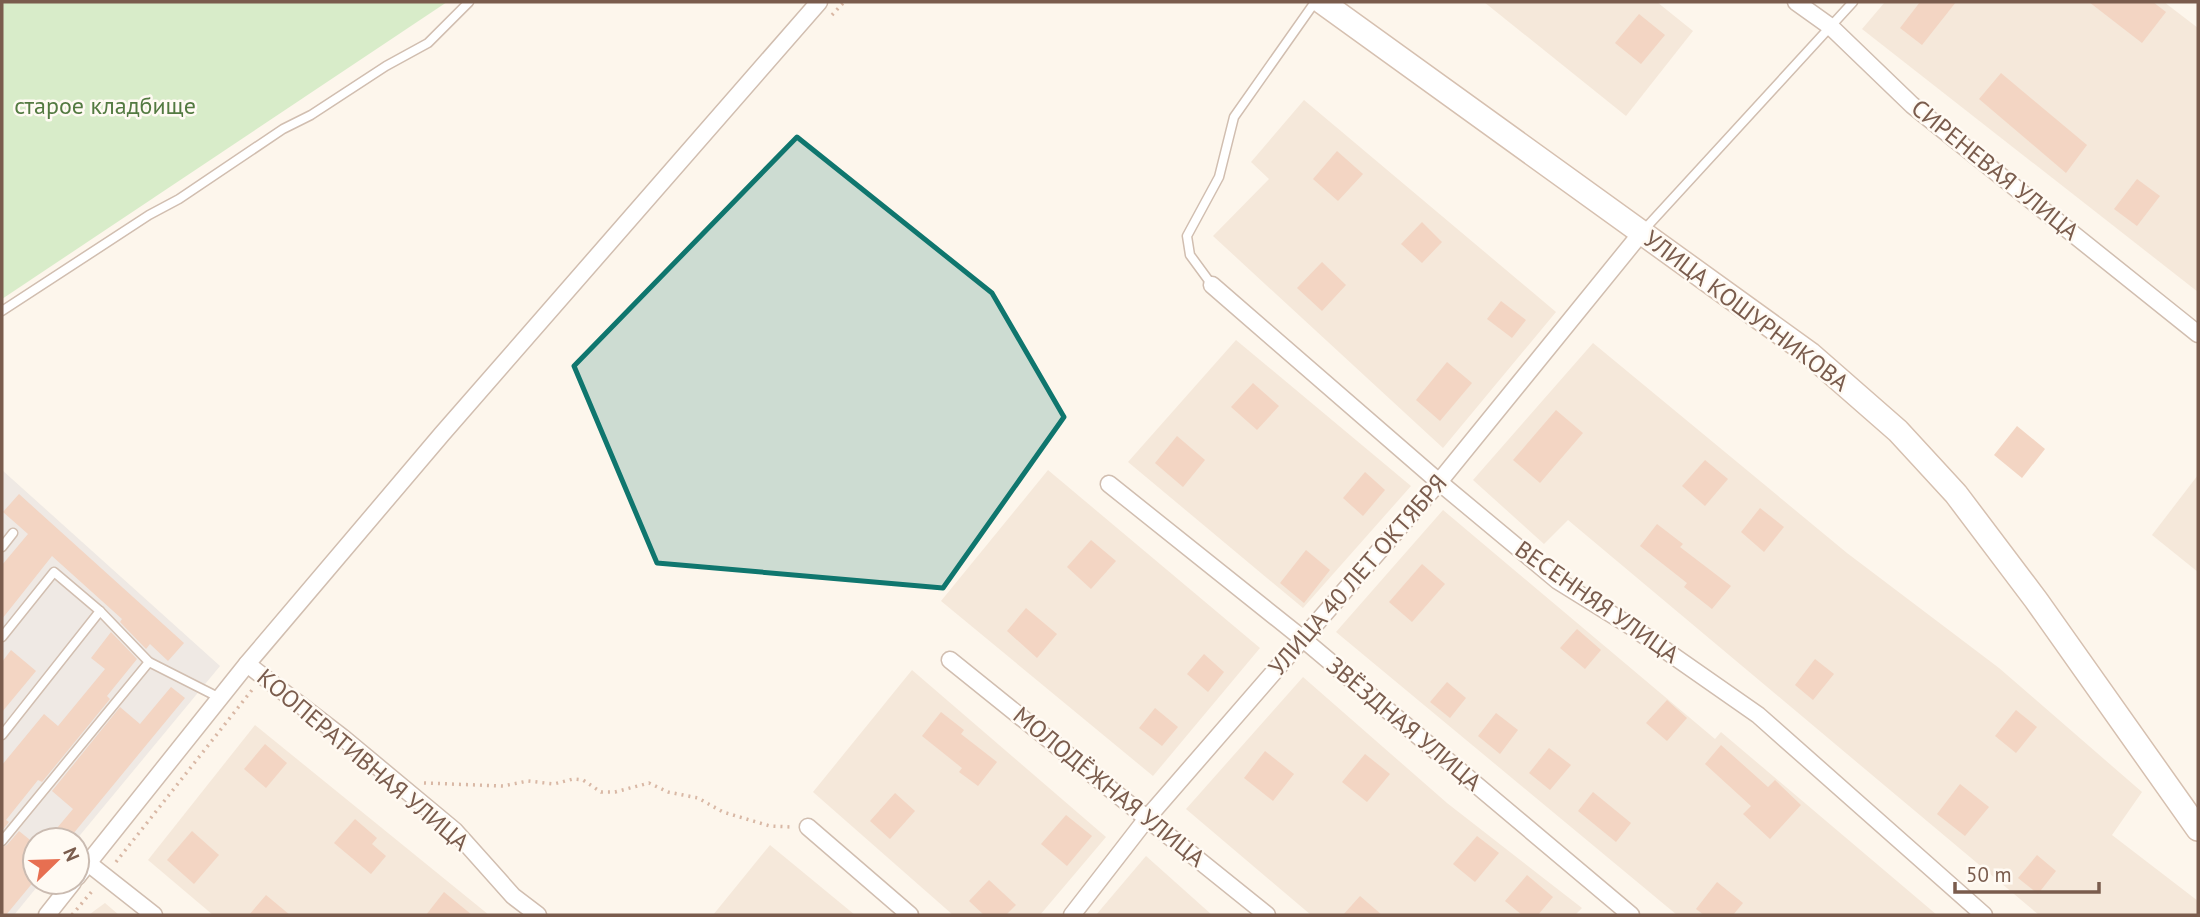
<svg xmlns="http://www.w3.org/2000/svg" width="2200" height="917" font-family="'PT Sans',sans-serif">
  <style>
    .residential { fill: #f5e8da }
    .industrial { fill: #efe9e4 }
    .green { fill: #d8ecc9 }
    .building { fill: #f3d5c3 }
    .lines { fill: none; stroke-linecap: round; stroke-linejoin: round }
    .service-casing { stroke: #d1beb0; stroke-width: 11 }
    .minor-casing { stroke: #d1beb0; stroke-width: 19 }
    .secondary-casing { stroke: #d6c0b0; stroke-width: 26 }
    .path { stroke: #d9b8a5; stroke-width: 3.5; stroke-dasharray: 2 5; stroke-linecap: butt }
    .service { stroke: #fff; stroke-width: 8 }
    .minor { stroke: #fff; stroke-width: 16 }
    .secondary { stroke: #fff; stroke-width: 23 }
    .marked { fill: #0f766e; fill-opacity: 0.2; stroke: #0f766e; stroke-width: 5; stroke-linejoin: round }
    .labels { text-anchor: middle; stroke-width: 5; stroke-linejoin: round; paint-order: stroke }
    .park-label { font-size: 24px; fill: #537a41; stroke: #fffaf3 }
    .street-label { font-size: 24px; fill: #7a5c4d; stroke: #fffaf3 }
  </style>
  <rect width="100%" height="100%" fill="#fdf6ec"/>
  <g class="residential">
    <path d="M 1484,2 L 1657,2 L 1693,31 L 1626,116 Z"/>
    <path d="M 1885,2 L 2164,2 L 2198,28 L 2198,292 L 1862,29 Z"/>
    <path d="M 1304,100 L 1556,312 L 1443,448 L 1213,236 L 1269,179 L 1251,162 Z"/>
    <path d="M 1236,340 L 1411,486 L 1303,608 L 1128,462 Z"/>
    <path d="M 1593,343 L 1847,553 L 1999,668 L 2142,792 L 2112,835 L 2198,901 L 2198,915 L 2039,915 L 1568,520 L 1544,544 L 1473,480 Z"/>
    <path d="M 1048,470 L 1260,648 L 1153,776 L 941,601 Z"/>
    <path d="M 2198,475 L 2198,572 L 2152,535 Z"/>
    <path d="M 1443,510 L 1715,739 L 1721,732 L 1937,915 L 1677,915 L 1336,632 Z"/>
    <path d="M 912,670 L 1106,837 L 1040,915 L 953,915 L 813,792 Z"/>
    <path d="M 1303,677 L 1447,803 L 1582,908 L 1575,915 L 1311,915 L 1186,809 Z"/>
    <path d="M 255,725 L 489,915 L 213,915 L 148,860 Z"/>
    <path d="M 770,845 L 855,915 L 713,915 Z"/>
    <path d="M 1146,856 L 1212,915 L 1096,915 Z"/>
    <path d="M 105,903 L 119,915 L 89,915 L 94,911 Z"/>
  </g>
  <path class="industrial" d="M 2,470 L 220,666 L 76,840 L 35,840 L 35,882 L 41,882 L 14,915 L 2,915 Z"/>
  <path class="green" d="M 2,2 L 447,2 L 2,299 Z"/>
  <g class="building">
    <path d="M 1920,2 L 1956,2 L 1922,45 L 1900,28 Z"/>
    <path d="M 2089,2 L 2153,2 L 2166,12 L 2142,43 Z"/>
    <path d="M 1639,14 L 1665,35 L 1641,64 L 1615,43 Z"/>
    <path d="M 2001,73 L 2087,145 L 2066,173 L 1979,99 Z"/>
    <path d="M 1337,151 L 1363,174 L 1338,201 L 1313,179 Z"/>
    <path d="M 2137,179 L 2160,196 L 2137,226 L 2114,209 Z"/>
    <path d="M 1422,222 L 1442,242 L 1422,263 L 1401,244 Z"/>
    <path d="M 1322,262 L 1346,285 L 1322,311 L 1297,288 Z"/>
    <path d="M 1501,301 L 1526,320 L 1512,338 L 1487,319 Z"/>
    <path d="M 1447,362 L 1472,383 L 1440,421 L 1416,400 Z"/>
    <path d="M 1253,383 L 1279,406 L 1257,430 L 1231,407 Z"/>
    <path d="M 1556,410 L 1583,433 L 1540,483 L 1513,460 Z"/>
    <path d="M 2017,426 L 2045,449 L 2022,478 L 1994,455 Z"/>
    <path d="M 1177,436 L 1205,460 L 1183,487 L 1155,463 Z"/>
    <path d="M 1705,460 L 1728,479 L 1705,506 L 1682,486 Z"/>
    <path d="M 1365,472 L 1385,490 L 1363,516 L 1343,498 Z"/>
    <path d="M 19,494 L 184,643 L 168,661 L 150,644 L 146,649 L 120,622 L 122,619 L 52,556 L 2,619 L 2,565 L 28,534 L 3,512 Z"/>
    <path d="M 1760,508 L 1784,527 L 1764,552 L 1741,532 Z"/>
    <path d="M 1657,524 L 1683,544 L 1680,547 L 1731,586 L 1712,609 L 1684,587 L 1687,583 L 1640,546 Z"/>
    <path d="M 1091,540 L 1116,561 L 1091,589 L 1067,567 Z"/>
    <path d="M 1306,550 L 1330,570 L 1304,603 L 1280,583 Z"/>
    <path d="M 1422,564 L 1445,584 L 1412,622 L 1389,602 Z"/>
    <path d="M 1026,608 L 1057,634 L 1037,658 L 1007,631 Z"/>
    <path d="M 1577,629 L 1601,650 L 1585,669 L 1560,648 Z"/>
    <path d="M 111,632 L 137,659 L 107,696 L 110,699 L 42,782 L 38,780 L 6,820 L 9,822 L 2,831 L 2,765 L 44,714 L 58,726 L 105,669 L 91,658 Z"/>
    <path d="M 11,650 L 36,671 L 2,712 L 2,662 Z"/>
    <path d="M 1204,654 L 1224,672 L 1208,692 L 1187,674 Z"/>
    <path d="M 1815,659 L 1834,674 L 1813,700 L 1795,685 Z"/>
    <path d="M 1447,682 L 1466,698 L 1450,718 L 1430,702 Z"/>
    <path d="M 171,687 L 185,698 L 68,840 L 47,840 L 73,809 L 52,791 L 120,707 L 140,724 Z"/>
    <path d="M 1667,700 L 1687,718 L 1667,741 L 1646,723 Z"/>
    <path d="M 1155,708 L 1178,727 L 1162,746 L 1139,728 Z"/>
    <path d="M 2016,710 L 2037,727 L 2016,753 L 1995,736 Z"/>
    <path d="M 941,712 L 964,730 L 961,734 L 997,762 L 978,786 L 959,772 L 962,768 L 922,736 Z"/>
    <path d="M 1496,713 L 1518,730 L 1500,754 L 1478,736 Z"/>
    <path d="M 265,744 L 287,763 L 266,788 L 244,769 Z"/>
    <path d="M 1721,745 L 1768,787 L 1775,780 L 1801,805 L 1770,839 L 1743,814 L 1751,806 L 1705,764 Z"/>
    <path d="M 1549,748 L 1571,765 L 1550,790 L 1529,773 Z"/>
    <path d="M 1265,751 L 1294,774 L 1273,801 L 1244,778 Z"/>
    <path d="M 1365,754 L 1390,774 L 1367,802 L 1342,782 Z"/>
    <path d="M 1960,784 L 1989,807 L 1965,836 L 1937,814 Z"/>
    <path d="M 1593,792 L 1631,823 L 1616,842 L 1578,811 Z"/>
    <path d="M 895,793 L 915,811 L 890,839 L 870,821 Z"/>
    <path d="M 1066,815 L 1092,836 L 1067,866 L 1041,844 Z"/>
    <path d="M 355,819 L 377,838 L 372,844 L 386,856 L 371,874 L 334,843 Z"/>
    <path d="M 19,831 L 35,844 L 35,880 L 6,915 L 2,915 L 2,847 L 7,845 Z"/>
    <path d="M 192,831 L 219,855 L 194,884 L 167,860 Z"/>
    <path d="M 1477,836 L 1499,853 L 1475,882 L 1453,864 Z"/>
    <path d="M 2037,855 L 2056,871 L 2038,894 L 2018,878 Z"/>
    <path d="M 1527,875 L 1553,897 L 1538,915 L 1522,915 L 1505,901 Z"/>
    <path d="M 989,880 L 1016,905 L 1006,915 L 984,915 L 969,901 Z"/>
    <path d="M 1717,882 L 1743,903 L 1733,915 L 1704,915 L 1696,909 Z"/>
    <path d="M 444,892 L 472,915 L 426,915 Z"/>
    <path d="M 266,895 L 290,915 L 249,915 Z"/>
    <path d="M 1360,896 L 1382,915 L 1343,915 Z"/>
  </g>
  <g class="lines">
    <defs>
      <g id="service">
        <path d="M 1642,232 L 1853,2"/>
        <path d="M 1212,285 L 1190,255 L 1187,236 L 1219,177 L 1234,117 L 1315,2"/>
        <path d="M 2,311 L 149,215 L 179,199 L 283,129 L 311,115 L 386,66 L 428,43 L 469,2"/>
        <path d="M 2,547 L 13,533"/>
        <path d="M 2,637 L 54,572 L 100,611 L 149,662 L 220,698"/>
        <path d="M 2,735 L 100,611"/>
        <path d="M 2,841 L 149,662"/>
      </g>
      <g id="minor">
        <path d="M 1796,2 L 1831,27 L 1912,105 L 2198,334"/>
        <path d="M 1212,285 L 1439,482 L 1558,581 L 1632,627 L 1758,715 L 1984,915"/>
        <path d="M 1109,484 L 1303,639 L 1631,915"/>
        <path d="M 950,660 L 1267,915"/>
        <path d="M 247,664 L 342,737 L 455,831 L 513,896 L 538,915"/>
        <path d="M 808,827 L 910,915"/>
        <path d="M 88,863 L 154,915"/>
        <path d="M 77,877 L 247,664 L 442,434 L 819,2"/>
        <path d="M 47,915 L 73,882"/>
        <path d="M 1072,915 L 1148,817 L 1439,482 L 1642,232"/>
      </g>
      <path id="secondary" d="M 1322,2 L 1810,354 L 1898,431 L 1956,494 L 2036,600 L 2198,829"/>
    </defs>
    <use href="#service" class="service-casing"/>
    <use href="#minor" class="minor-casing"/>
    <use href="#secondary" class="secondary-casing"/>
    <g class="path">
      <path d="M 832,15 L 844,2"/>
      <path d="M 424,783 L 503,786 L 528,781 L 554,784 L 573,779 L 583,780 L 601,792 L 615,792 L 649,783 L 668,792 L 698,798 L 723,812 L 770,826 L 791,827"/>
      <path d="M 116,862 L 252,690"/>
      <path d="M 72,915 L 93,890"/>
    </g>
    <use href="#service" class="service"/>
    <use href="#minor" class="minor"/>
    <use href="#secondary" class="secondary"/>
  </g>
  <path class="marked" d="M 797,137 L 992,293 L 1064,417 L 943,588 L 657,563 L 574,366 Z"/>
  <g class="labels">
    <g class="park-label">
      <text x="105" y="114">старое кладбище</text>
    </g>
    <g class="street-label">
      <text transform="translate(1995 170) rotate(39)" y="8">СИРЕНЕВАЯ УЛИЦА</text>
      <text transform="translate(1746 311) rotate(37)" y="8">УЛИЦА КОШУРНИКОВА</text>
      <text transform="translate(1358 575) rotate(-49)" y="8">УЛИЦА 40 ЛЕТ ОКТЯБРЯ</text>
      <text transform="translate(1597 602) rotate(35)" y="8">ВЕСЕННЯЯ УЛИЦА</text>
      <text transform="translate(1404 724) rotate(40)" y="8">ЗВЁЗДНАЯ УЛИЦА</text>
      <text transform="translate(363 760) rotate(40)" y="8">КООПЕРАТИВНАЯ УЛИЦА</text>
      <text transform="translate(1109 787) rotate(39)" y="8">МОЛОДЁЖНАЯ УЛИЦА</text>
    </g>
  </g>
  <rect width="2200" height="917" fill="none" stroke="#7a5c4d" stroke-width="7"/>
  <g transform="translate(56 861) rotate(67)"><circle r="33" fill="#fffaf3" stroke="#cabbb1" stroke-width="2"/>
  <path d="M0-5L12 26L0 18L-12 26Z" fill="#e76f51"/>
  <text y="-10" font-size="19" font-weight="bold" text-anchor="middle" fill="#7a5c4d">N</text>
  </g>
  <path d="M1955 882v10h144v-10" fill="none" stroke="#7a5c4d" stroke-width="3.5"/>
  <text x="1966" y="882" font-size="21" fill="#7a5c4d" stroke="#fffaf3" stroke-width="5" paint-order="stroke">50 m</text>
</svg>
